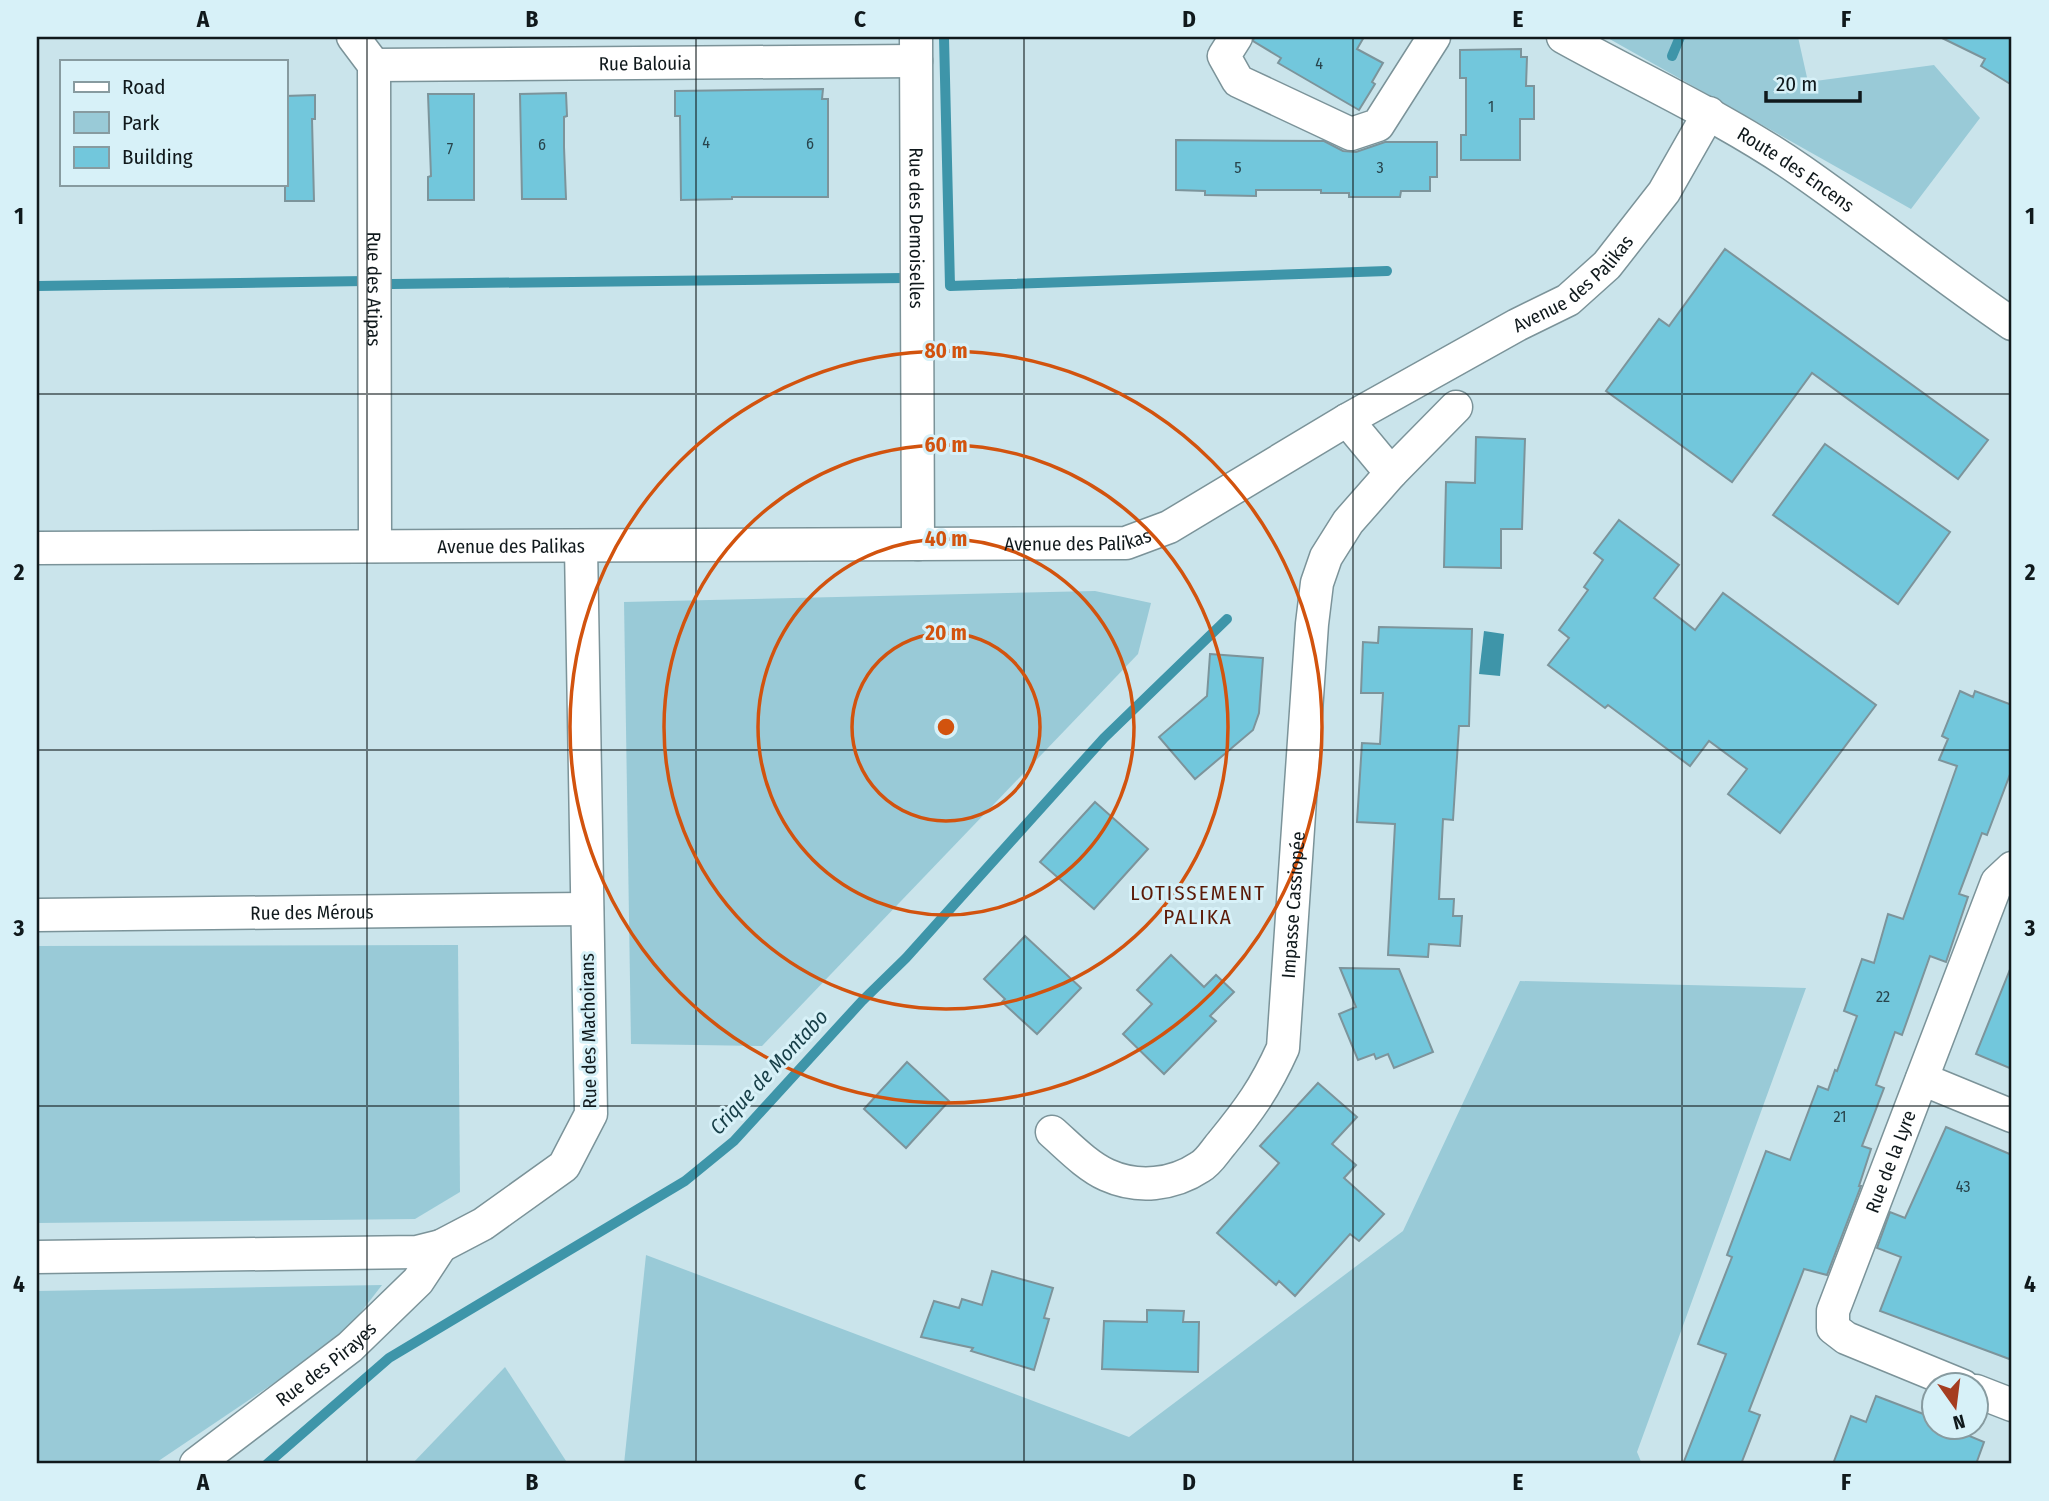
<svg xmlns="http://www.w3.org/2000/svg" width="2049" height="1501" font-family="'Fira Sans Condensed',sans-serif">
  <style>
    .green { fill: #99cad7 }
    .water { fill: #3e95a9 }
    .lines { fill: none; stroke-linecap: round; stroke-linejoin: round }
    .stream { stroke: #3e95a9; stroke-width: 10 }
    .building { fill: #72c7dc; stroke: #7c949b; stroke-width: 2 }
    .minor-casing { stroke: #7b9399; stroke-width: 35 }
    .minor { stroke: #fff; stroke-width: 32 }
    .grid { fill: none; stroke: #10191c; stroke-width: 2; stroke-opacity: 0.55 }
    .ring { fill: none; stroke: #d2530e; stroke-width: 3.5 }
    .labels { text-anchor: middle; stroke-width: 6; stroke-linejoin: round; paint-order: stroke }
    .number-label { font-size: 16px; fill: #28444c }
    .street-label { font-size: 19px; fill: #10191c; stroke: #d7f1f8 }
    .neighbourhood-label { font-size: 21px; letter-spacing: 2px; fill: #5b1a07; stroke: #d7f1f8 }
    .water-label { font-size: 21px; font-style: italic; fill: #163e47; stroke: #d7f1f8 }
    .centre { fill: #d2530e; stroke: #d7f1f8; stroke-width: 3.5 }
    .ring-label { font-size: 21px; text-anchor: middle; font-weight: bold; fill: #d2530e; stroke: #d7f1f8; stroke-width: 6; stroke-linejoin: round; paint-order: stroke }
    .neatline { fill: none; stroke: #10191c; stroke-width: 2.5 }
    .grid-label { font-size: 23px; text-anchor: middle; font-weight: bold; fill: #10191c }
  </style>
  <rect width="100%" height="100%" fill="#cae4eb"/>
  <g class="green">
    <path d="M 1606,37 L 1798,37 L 1808,82 L 1934,65 L 1980,118 L 1911,209 Z"/>
    <path d="M 1095,591 L 1151,603 L 1138,654 L 762,1046 L 631,1044 L 624,602 Z"/>
    <path d="M 458,945 L 460,1192 L 415,1219 L 37,1223 L 37,946 Z"/>
    <path d="M 1520,981 L 1806,988 L 1637,1452 L 1642,1464 L 624,1464 L 646,1255 L 1129,1437 L 1403,1231 Z"/>
    <path d="M 382,1285 L 341,1338 L 154,1464 L 37,1464 L 37,1291 Z"/>
    <path d="M 505,1367 L 568,1464 L 412,1464 Z"/>
  </g>
  <path class="water" d="M 1484,631 L 1504,634 L 1500,676 L 1479,674 Z"/>
  <g class="lines">
    <g class="stream">
      <path d="M 944,37 L 950,286 L 1387,271"/>
      <path d="M 1672,56 L 1680,37"/>
      <path d="M 392,284 L 904,278"/>
      <path d="M 37,286 L 365,281"/>
      <path d="M 267,1464 L 389,1358 L 685,1181 L 734,1141 L 862,1001 L 906,958 L 1104,738 L 1227,619"/>
    </g>
  </g>
  <g class="building">
    <path d="M 1254,37 L 1364,37 L 1357,49 L 1383,63 L 1372,82 L 1375,84 L 1359,110 L 1278,63 L 1281,58 L 1253,41 Z"/>
    <path d="M 1940,37 L 2012,37 L 2012,85 L 1981,66 L 1985,59 Z"/>
    <path d="M 1521,49 L 1521,57 L 1527,57 L 1526,86 L 1534,86 L 1534,119 L 1520,119 L 1520,160 L 1461,160 L 1461,135 L 1466,135 L 1466,78 L 1460,78 L 1460,50 Z"/>
    <path d="M 823,89 L 822,99 L 828,99 L 828,197 L 732,197 L 732,199 L 681,200 L 680,116 L 675,116 L 675,91 Z"/>
    <path d="M 566,93 L 567,116 L 564,117 L 564,147 L 566,199 L 522,199 L 520,94 Z"/>
    <path d="M 428,94 L 474,94 L 474,200 L 428,200 L 428,177 L 431,176 Z"/>
    <path d="M 315,95 L 315,119 L 312,119 L 314,201 L 285,201 L 285,96 Z"/>
    <path d="M 1176,140 L 1324,141 L 1343,151 L 1356,152 L 1385,142 L 1437,142 L 1437,177 L 1430,177 L 1430,191 L 1401,191 L 1400,197 L 1349,197 L 1349,193 L 1321,193 L 1321,190 L 1256,190 L 1256,196 L 1205,195 L 1205,191 L 1176,190 Z"/>
    <path d="M 1725,249 L 1988,440 L 1958,479 L 1812,373 L 1732,482 L 1606,391 L 1659,319 L 1669,326 Z"/>
    <path d="M 1476,437 L 1525,439 L 1522,529 L 1501,529 L 1501,568 L 1444,567 L 1446,482 L 1475,483 Z"/>
    <path d="M 1825,444 L 1950,532 L 1898,604 L 1773,515 Z"/>
    <path d="M 1619,520 L 1679,565 L 1654,598 L 1695,630 L 1723,593 L 1876,705 L 1780,833 L 1728,794 L 1747,769 L 1709,741 L 1690,766 L 1608,705 L 1605,708 L 1548,665 L 1569,638 L 1559,630 L 1588,590 L 1584,587 L 1603,560 L 1594,553 Z"/>
    <path d="M 1379,627 L 1472,629 L 1469,726 L 1459,726 L 1453,820 L 1443,819 L 1439,899 L 1454,899 L 1453,916 L 1462,916 L 1460,946 L 1429,944 L 1428,957 L 1388,955 L 1395,824 L 1357,822 L 1362,743 L 1380,744 L 1383,693 L 1361,693 L 1363,642 L 1378,643 Z"/>
    <path d="M 1210,654 L 1263,658 L 1259,713 L 1253,730 L 1195,779 L 1159,737 L 1207,696 Z"/>
    <path d="M 1960,691 L 1973,697 L 1975,691 L 2012,705 L 2012,769 L 1987,835 L 1982,833 L 1959,894 L 1968,897 L 1946,962 L 1930,956 L 1902,1035 L 1895,1032 L 1876,1085 L 1884,1088 L 1862,1146 L 1871,1149 L 1859,1186 L 1861,1186 L 1827,1275 L 1804,1269 L 1749,1411 L 1760,1415 L 1741,1464 L 1683,1464 L 1726,1354 L 1698,1344 L 1732,1257 L 1727,1255 L 1766,1151 L 1790,1160 L 1818,1086 L 1828,1090 L 1835,1070 L 1837,1071 L 1857,1016 L 1844,1011 L 1862,959 L 1874,963 L 1888,914 L 1903,919 L 1957,766 L 1939,760 L 1948,739 L 1942,736 Z"/>
    <path d="M 1095,802 L 1148,849 L 1094,909 L 1040,862 Z"/>
    <path d="M 1025,936 L 1081,988 L 1037,1034 L 1002,1002 L 1005,999 L 984,979 Z"/>
    <path d="M 1171,955 L 1204,987 L 1216,975 L 1234,992 L 1210,1016 L 1216,1021 L 1164,1074 L 1123,1034 L 1152,1004 L 1137,990 Z"/>
    <path d="M 2011,967 L 2012,967 L 2012,1069 L 1976,1054 Z"/>
    <path d="M 1340,968 L 1399,969 L 1433,1052 L 1394,1068 L 1388,1054 L 1376,1059 L 1374,1054 L 1358,1060 L 1339,1014 L 1356,1007 Z"/>
    <path d="M 907,1062 L 949,1101 L 906,1148 L 864,1109 Z"/>
    <path d="M 1318,1083 L 1357,1117 L 1332,1144 L 1356,1165 L 1344,1178 L 1384,1214 L 1359,1241 L 1350,1234 L 1295,1296 L 1279,1281 L 1276,1285 L 1217,1233 L 1279,1163 L 1260,1146 Z"/>
    <path d="M 1946,1127 L 2012,1155 L 2012,1360 L 1880,1311 L 1901,1257 L 1877,1248 L 1890,1212 L 1905,1218 Z"/>
    <path d="M 992,1271 L 1053,1288 L 1044,1318 L 1049,1319 L 1034,1370 L 971,1351 L 973,1348 L 921,1337 L 934,1301 L 959,1308 L 962,1299 L 982,1305 Z"/>
    <path d="M 1147,1310 L 1184,1311 L 1183,1322 L 1199,1322 L 1198,1372 L 1102,1369 L 1104,1321 L 1147,1322 Z"/>
    <path d="M 1876,1396 L 1934,1418 L 1934,1427 L 1948,1427 L 1984,1442 L 1976,1464 L 1833,1464 L 1851,1416 L 1866,1422 Z"/>
  </g>
  <g class="lines">
    <defs>
      <g id="minor">
        <path id="s1" d="M 353,37 L 374,65 L 375,546"/>
        <path id="s2" d="M 916,37 L 918,544"/>
        <path d="M 1236,37 L 1224,56 L 1238,81 L 1351,134 L 1378,125 L 1434,37"/>
        <path id="s3" d="M 1563,37 C 1642,81 1725,118 1800,170 C 1872,220 1940,275 2012,324"/>
        <path id="s4" d="M 374,65 L 916,61"/>
        <path d="M 1347,420 L 1391,473"/>
        <path id="s5" d="M 37,548 L 1126,543 L 1169,527 L 1347,420 L 1517,325 L 1568,300 L 1607,265 L 1664,192 L 1709,113"/>
        <path id="s6" d="M 37,915 L 587,909"/>
        <path d="M 1922,1079 L 2012,1116"/>
        <path id="s7" d="M 1052,1132 C 1069,1147 1087,1166 1107,1175 C 1138,1189 1173,1185 1200,1167 C 1209,1162 1215,1151 1222,1143 C 1249,1110 1265,1088 1283,1048 L 1312,624 L 1317,583 L 1326,557 L 1348,522 L 1391,473 L 1456,407"/>
        <path d="M 37,1257 L 417,1252 L 441,1246 L 483,1224 L 564,1166 L 591,1114 L 581,547"/>
        <path id="s8" d="M 1963,1386 L 1846,1338 L 1833,1328 L 1833,1311 L 1997,882 L 2012,868"/>
        <path d="M 1976,1391 L 2012,1405"/>
        <path id="s9" d="M 196,1464 L 350,1347 L 418,1281 L 441,1246"/>
      </g>
    </defs>
    <use href="#minor" class="minor-casing"/>
    <use href="#minor" class="minor"/>
  </g>
  <path class="grid" d="M 367,37 L 367,1464M 696,37 L 696,1464M 1024,37 L 1024,1464M 1353,37 L 1353,1464M 1682,37 L 1682,1464M 37,394 L 2012,394M 37,750 L 2012,750M 37,1106 L 2012,1106"/>
  <g class="ring">
    <circle cx="946" cy="727" r="94"/>
    <circle cx="946" cy="727" r="188"/>
    <circle cx="946" cy="727" r="282"/>
    <circle cx="946" cy="727" r="376"/>
  </g>
  <g class="labels">
    <g class="number-label">
      <text x="1319" y="69">4</text>
      <text x="1491" y="112">1</text>
      <text x="706" y="148">4</text>
      <text x="810" y="149">6</text>
      <text x="542" y="150">6</text>
      <text x="450" y="154">7</text>
      <text x="1238" y="173">5</text>
      <text x="1380" y="173">3</text>
      <text x="1883" y="1002">22</text>
      <text x="1840" y="1122">21</text>
      <text x="1963" y="1192">43</text>
    </g>
    <g class="street-label">
      <text dy="7" stroke="none"><textPath href="#s4" startOffset="271">Rue Balouia</textPath></text>
      <text dy="7" stroke="none"><textPath href="#s3" startOffset="268">Route des Encens</textPath></text>
      <text dy="7" stroke="none"><textPath href="#s2" startOffset="191">Rue des Demoiselles</textPath></text>
      <text dy="7" stroke="none"><textPath href="#s5" startOffset="1608">Avenue des Palikas</textPath></text>
      <text dy="7" stroke="none"><textPath href="#s1" startOffset="259">Rue des Atipas</textPath></text>
      <text dy="7" stroke="none"><textPath href="#s5" startOffset="1041">Avenue des Palikas</textPath></text>
      <text dy="7" stroke="none"><textPath href="#s5" startOffset="474">Avenue des Palikas</textPath></text>
      <text dy="7" stroke="none"><textPath href="#s7" startOffset="457">Impasse Cassiopée</textPath></text>
      <text dy="7" stroke="none"><textPath href="#s6" startOffset="275">Rue des Mérous</textPath></text>
      <text transform="translate(588 1031) rotate(-91)" y="7">Rue des Machoirans</text>
      <text dy="7" stroke="none"><textPath href="#s8" startOffset="320">Rue de la Lyre</textPath></text>
      <text dy="7" stroke="none"><textPath href="#s9" startOffset="164">Rue des Pirayes</textPath></text>
    </g>
    <g class="neighbourhood-label">
      <text x="1198" y="900">LOTISSEMENT<tspan x="1198" dy="24">PALIKA</tspan></text>
    </g>
    <g class="water-label">
      <text transform="translate(769 1072) rotate(-47)" y="7">Crique de Montabo</text>
    </g>
  </g>
  <circle cx="946" cy="727" r="10" class="centre"/>
  <g class="ring-label">
    <text x="946" y="358">80 m</text>
    <text x="946" y="452">60 m</text>
    <text x="946" y="546">40 m</text>
    <text x="946" y="640">20 m</text>
  </g>
  <rect width="2049" height="1501" fill="none" stroke="#d7f1f8" stroke-width="77"/>
  <rect x="60" y="60" width="228" height="126" fill="#d7f1f8" stroke="#879ba0" stroke-width="2"/>
  <rect x="74" y="82" width="35" height="10" fill="#ffffff" stroke="#879ba0" stroke-width="2"/>
  <text x="122" y="94" font-size="21" fill="#10191c">Road</text>
  <rect x="74" y="112" width="35" height="21" fill="#99cad7" stroke="#879ba0" stroke-width="2"/>
  <text x="122" y="130" font-size="21" fill="#10191c">Park</text>
  <rect x="74" y="147" width="35" height="21" fill="#72c7dc" stroke="#879ba0" stroke-width="2"/>
  <text x="122" y="164" font-size="21" fill="#10191c">Building</text>
  <g transform="translate(1955 1406) rotate(166)"><circle r="33" fill="#d7f1f8" stroke="#879ba0" stroke-width="2"/>
  <path d="M0-5L12 26L0 18L-12 26Z" fill="#a53d20"/>
  <text y="-10" font-size="19" font-weight="bold" text-anchor="middle" fill="#10191c">N</text>
  </g>
  <path d="M1766 91v10h94v-10" fill="none" stroke="#10191c" stroke-width="3.5"/>
  <text x="1776" y="91" font-size="21" fill="#10191c" stroke="#d7f1f8" stroke-width="5" paint-order="stroke">20 m</text>
  <rect x="38" y="38" width="1972" height="1424" class="neatline"/>
  <g class="grid-label">
    <text x="203" y="27">A</text>
    <text x="532" y="27">B</text>
    <text x="860" y="27">C</text>
    <text x="1189" y="27">D</text>
    <text x="1518" y="27">E</text>
    <text x="1846" y="27">F</text>
    <text x="19" y="224">1</text>
    <text x="2030" y="224">1</text>
    <text x="19" y="580">2</text>
    <text x="2030" y="580">2</text>
    <text x="19" y="936">3</text>
    <text x="2030" y="936">3</text>
    <text x="19" y="1292">4</text>
    <text x="2030" y="1292">4</text>
    <text x="203" y="1490">A</text>
    <text x="532" y="1490">B</text>
    <text x="860" y="1490">C</text>
    <text x="1189" y="1490">D</text>
    <text x="1518" y="1490">E</text>
    <text x="1846" y="1490">F</text>
  </g>
</svg>
